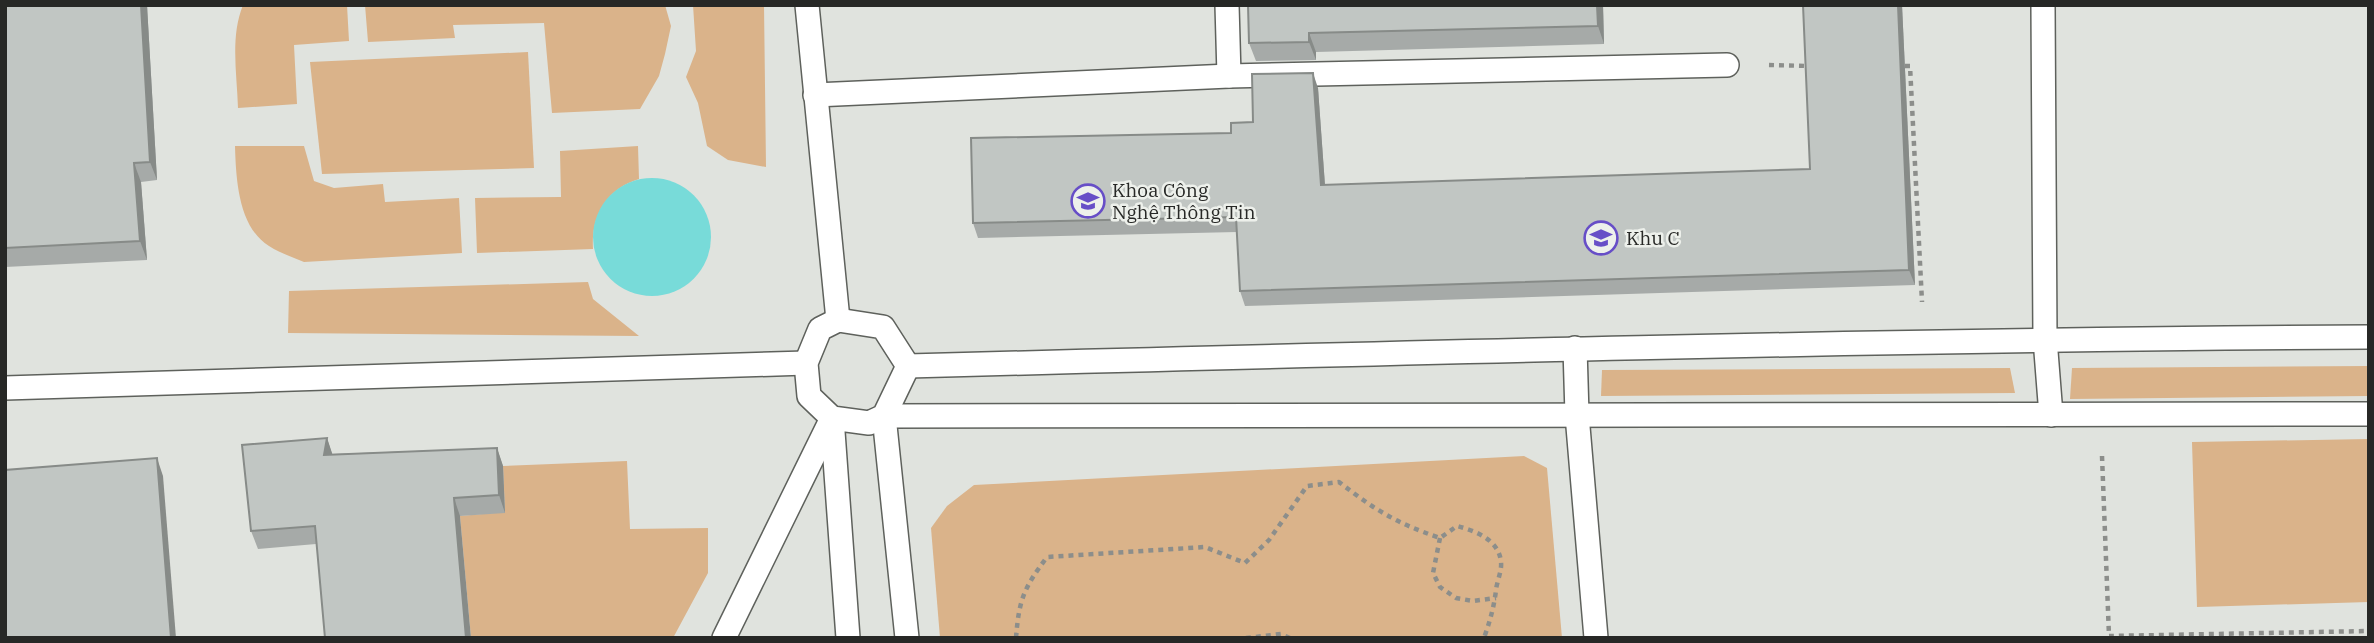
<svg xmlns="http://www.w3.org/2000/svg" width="2374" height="643" font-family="'IBM Plex Serif',serif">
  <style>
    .green { fill: #dab38a }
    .water { fill: #78dbd9 }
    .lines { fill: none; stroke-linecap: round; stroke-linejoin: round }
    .lane-casing { stroke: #5e615c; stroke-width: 26 }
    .path { stroke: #8c8e8b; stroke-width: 4.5; stroke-dasharray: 5 5; stroke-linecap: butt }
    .lane { stroke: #fff; stroke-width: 23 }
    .wall { fill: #a6aaa8 }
    .shaded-wall { fill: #878b88 }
    .building { fill: #c1c6c3; stroke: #878b88; stroke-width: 2 }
    .labels { text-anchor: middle; stroke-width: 5; stroke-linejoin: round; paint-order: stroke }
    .poi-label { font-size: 19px; fill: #272826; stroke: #edf0eb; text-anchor: start }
  </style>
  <rect width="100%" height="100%" fill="#e0e3de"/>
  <g class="green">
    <path d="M 243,5 L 347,5 L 349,41 L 294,45 L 297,104 L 238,108 C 237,74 230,37 243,5 Z"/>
    <path d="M 365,5 L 665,5 L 671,26 L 665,54 L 659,76 L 640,109 L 552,113 L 544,23 L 453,25 L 455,38 L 368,42 Z"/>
    <path d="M 693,5 L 764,5 L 766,167 L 728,160 L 707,146 L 698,103 L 686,77 L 696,51 Z"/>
    <path d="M 528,52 L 534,168 L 322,174 L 310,62 Z"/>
    <path d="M 235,146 L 304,146 L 314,181 L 334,188 L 383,184 L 385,202 L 459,198 L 462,253 L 304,262 C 292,257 280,253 269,246 C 238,227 236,178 235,146 Z"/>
    <path d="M 638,146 L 639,179 C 606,189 591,216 593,249 L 477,253 L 475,198 L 561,197 L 560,151 Z"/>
    <path d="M 588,282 L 593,299 L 639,336 L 288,333 L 289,291 Z"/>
    <path d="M 2369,366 L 2369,396 L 2070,399 L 2072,368 Z"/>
    <path d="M 2010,368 L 2015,393 L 1601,396 L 1602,370 Z"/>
    <path d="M 2369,439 L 2369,602 L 2197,607 L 2192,442 Z"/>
    <path d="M 1524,456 L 1547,468 L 1562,638 L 940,638 L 931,528 L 947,506 L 974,485 Z"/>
    <path d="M 627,461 L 630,529 L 708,528 L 708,573 L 673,638 L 471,638 L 460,516 L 505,512 L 503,466 Z"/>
  </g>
  <circle class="water" cx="652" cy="237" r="59"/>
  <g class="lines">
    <defs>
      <g id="lane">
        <path d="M 807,5 L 838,320"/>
        <path d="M 1227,5 L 1229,76"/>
        <path d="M 2043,5 L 2045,339 L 2051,415"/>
        <path d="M 815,95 L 1229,76 L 1727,65"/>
        <path d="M 1575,348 L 1577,415 L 1596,638"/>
        <path d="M 908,366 C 1395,353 1882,340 2369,337"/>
        <path d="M 5,388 L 806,363"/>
        <path d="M 832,418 L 869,423 L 884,416 L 908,366 L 883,327 L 838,320 L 820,329 L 806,363 L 809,396 L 832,418 L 848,638"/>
        <path d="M 724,638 L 832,418"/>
        <path d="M 907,638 L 884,416 L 2369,414"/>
      </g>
    </defs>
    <use href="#lane" class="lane-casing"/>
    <g class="path">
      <path d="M 1769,65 L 1809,66"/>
      <path d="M 1905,66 L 1910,66 L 1922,302"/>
      <path d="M 2102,456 L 2109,636 L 2369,631"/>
      <path d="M 1440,538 L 1433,573 L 1440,587 L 1456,598 L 1473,601 L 1496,598"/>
      <path d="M 1016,638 C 1019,599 1024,588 1047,557 L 1205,547 L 1245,563 L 1269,540 L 1307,486 L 1339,482 C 1375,510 1396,523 1440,538 L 1457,526 C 1476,531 1499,540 1501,562 C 1502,571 1497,581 1496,590 C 1494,607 1490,621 1484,638"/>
      <path d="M 1246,638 L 1281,634 L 1290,638"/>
    </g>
    <use href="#lane" class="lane"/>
  </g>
  <g class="wall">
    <path d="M 5,5 L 147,5 L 157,180 L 141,182 L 147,260 L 5,267 Z"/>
    <path d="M 1248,5 L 1603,5 L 1604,44 L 1316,52 L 1316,60 L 1256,61 L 1249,43 Z"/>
    <path d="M 1902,5 L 1915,285 L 1245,306 L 1240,291 L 1237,232 L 978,238 L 973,223 L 1231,133 L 1318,88 L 1325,185 L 1810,169 Z"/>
    <path d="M 327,438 L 332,454 L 497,448 L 503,466 L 505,513 L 460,516 L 316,544 L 258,549 L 251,531 Z"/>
  </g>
  <g class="shaded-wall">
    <path d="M 141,5 L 147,5 L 157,180 L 150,162 Z"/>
    <path d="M 1597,5 L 1603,5 L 1604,44 L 1598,26 Z"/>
    <path d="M 1898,5 L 1902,5 L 1915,285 L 1909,270 Z"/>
    <path d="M 1309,33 L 1316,52 L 1316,60 L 1309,42 Z"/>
    <path d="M 1313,73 L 1318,88 L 1326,200 L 1321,185 Z"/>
    <path d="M 134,163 L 141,182 L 147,260 L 140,241 Z"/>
    <path d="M 327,438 L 333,456 L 324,455 Z"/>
    <path d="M 497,448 L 503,466 L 505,513 L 499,495 Z"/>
    <path d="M 157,458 L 163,476 L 176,638 L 171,638 Z"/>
    <path d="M 454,498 L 460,516 L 471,638 L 466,638 Z"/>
  </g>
  <g class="building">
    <path d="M 5,5 L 141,5 L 150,162 L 134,163 L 140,241 L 5,248 Z"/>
    <path d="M 1248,5 L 1597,5 L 1598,26 L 1309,33 L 1309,42 L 1249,43 Z"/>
    <path d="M 1803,5 L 1898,5 L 1909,270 L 1240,291 L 1236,217 L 973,223 L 971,138 L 1231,133 L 1231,123 L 1253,122 L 1252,74 L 1313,73 L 1321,185 L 1810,169 Z"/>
    <path d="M 327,438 L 324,455 L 497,448 L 499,495 L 454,498 L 466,638 L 325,638 L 315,526 L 251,531 L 242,445 Z"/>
    <path d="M 157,458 L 171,638 L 5,638 L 5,470 Z"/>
  </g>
  <defs>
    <symbol id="school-ring" viewBox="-11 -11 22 22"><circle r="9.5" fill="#edf0eb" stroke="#674ec7" stroke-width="1.5"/><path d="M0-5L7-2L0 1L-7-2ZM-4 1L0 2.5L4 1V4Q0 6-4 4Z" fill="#674ec7"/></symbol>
  </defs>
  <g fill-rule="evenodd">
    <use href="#school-ring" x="1069" y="182" width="38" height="38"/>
    <use href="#school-ring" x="1582" y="219" width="38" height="38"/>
  </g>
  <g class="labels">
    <g class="poi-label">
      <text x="1112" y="197">Khoa Công<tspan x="1112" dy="22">Nghệ Thông Tin</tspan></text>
      <text x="1626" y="245">Khu C</text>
    </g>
  </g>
  <rect width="2374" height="643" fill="none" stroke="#272826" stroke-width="14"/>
</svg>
